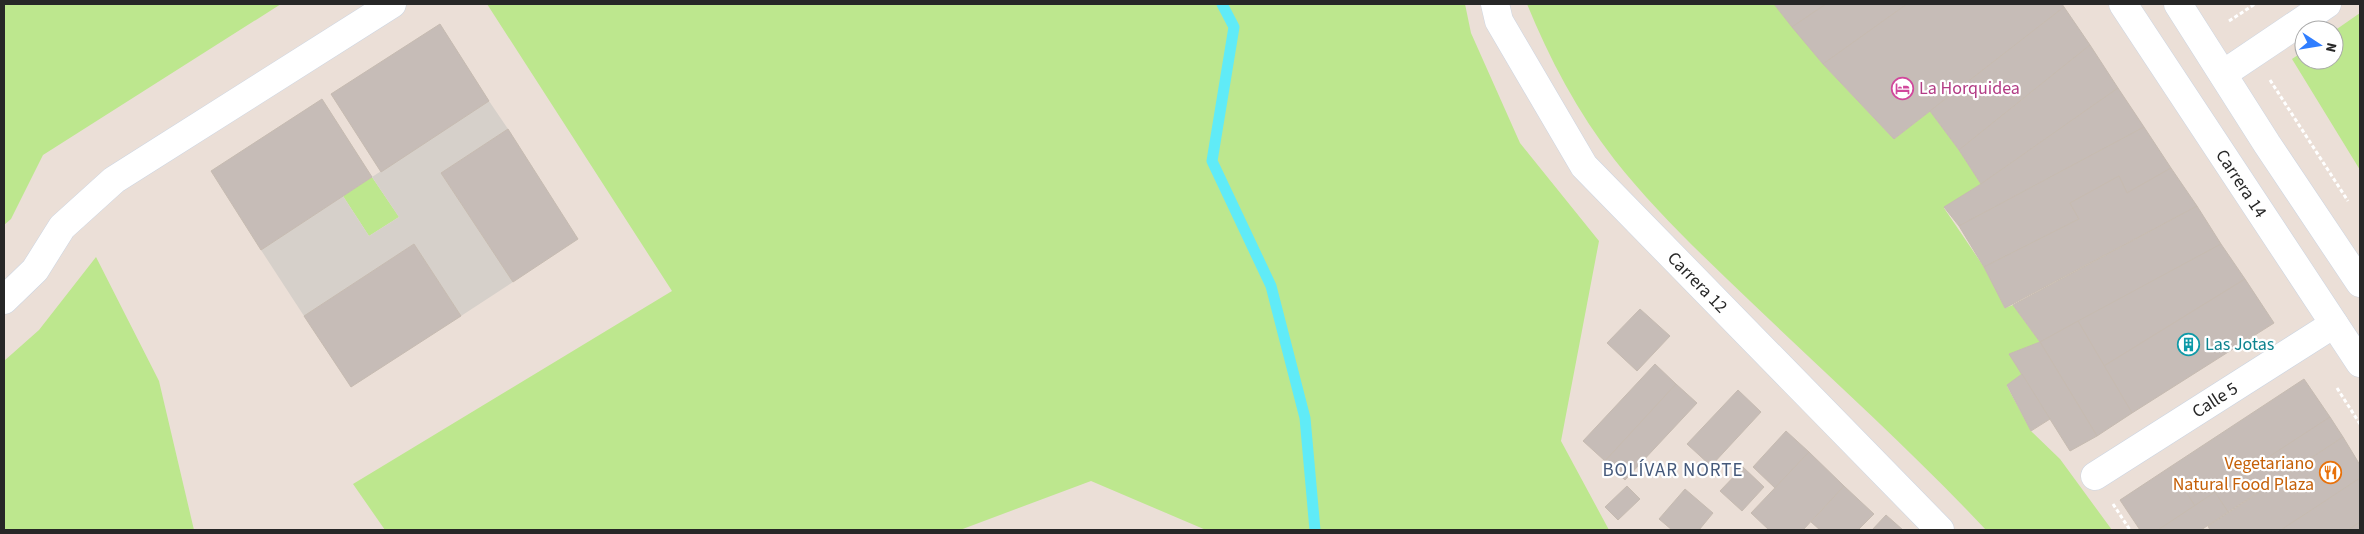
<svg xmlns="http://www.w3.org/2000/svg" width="2364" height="534" font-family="'Source Sans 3',sans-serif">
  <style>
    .green { fill: #bde78e }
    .plaza { fill: #d6d0ca }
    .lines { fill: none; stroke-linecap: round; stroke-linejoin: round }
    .stream { stroke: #60ebf7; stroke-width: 11 }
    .building { fill: #c6bcb7; stroke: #c6bbb1 }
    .street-casing { stroke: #ccd5e2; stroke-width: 29 }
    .secondary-casing { stroke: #ccd5e2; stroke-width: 29 }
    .path { stroke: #fff; stroke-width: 3; stroke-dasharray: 4 2.5; stroke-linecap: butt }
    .street { stroke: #fff; stroke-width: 28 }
    .secondary { stroke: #fff; stroke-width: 28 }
    .labels { text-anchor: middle; stroke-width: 4.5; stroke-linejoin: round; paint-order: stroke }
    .hotel-label { font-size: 18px; fill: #b23c85; stroke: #fff; text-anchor: start }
    .street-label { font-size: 18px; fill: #272727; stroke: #fff }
    .culture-label { font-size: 18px; fill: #0d838f; stroke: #fff; text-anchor: start }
    .food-label { font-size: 18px; fill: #c56008; stroke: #fff; text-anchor: end }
    .neighbourhood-label { font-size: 19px; letter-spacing: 1px; fill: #45597b; stroke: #fff }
  </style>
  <rect width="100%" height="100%" fill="#ebdfd7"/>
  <g class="green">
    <path d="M 4,4 L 281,4 L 43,155 L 11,219 L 4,225 Z"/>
    <path d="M 487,4 L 1465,4 L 1471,33 L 1520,143 L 1599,241 L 1561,441 L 1609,530 L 1206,530 L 1091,481 L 960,530 L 385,530 L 353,484 L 672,291 Z"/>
    <path d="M 1527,4 L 1774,4 L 1823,64 L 1894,139 L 1930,111 L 1959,150 L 1981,184 L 1944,208 L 1984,267 L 2005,308 L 2013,305 L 2040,342 L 2010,354 L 2022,374 L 2007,386 L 2031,431 L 2060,459 L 2112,530 L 1986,530 C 1911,450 1829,377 1750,301 C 1702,255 1655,211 1614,159 C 1578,113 1549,58 1527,4 Z"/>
    <path d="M 2360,13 L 2360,170 L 2292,59 L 2304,51 L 2304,60 L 2334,60 L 2334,31 Z"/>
    <path d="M 372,177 L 399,217 L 369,236 L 343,196 Z"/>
    <path d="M 96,257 L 159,381 L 194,530 L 4,530 L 4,361 L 39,330 Z"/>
  </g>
  <path class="plaza" d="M 489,101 L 508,129 L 441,173 L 513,282 L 461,316 L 414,244 L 304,316 L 261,250 L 343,196 L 369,236 L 399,217 L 372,177 Z"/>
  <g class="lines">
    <path class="stream" d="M 1222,4 L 1234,27 L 1212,161 L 1271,286 L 1305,418 L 1315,530"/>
  </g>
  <g class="building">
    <path d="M 1774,4 L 1826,4 L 1792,27 Z"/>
    <path d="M 1826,4 L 1907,4 L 1823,64 L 1792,27 Z"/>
    <path d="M 1907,4 L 2062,4 L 2064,7 L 1894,139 L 1823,64 Z"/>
    <path d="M 2064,7 L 2090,45 L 1959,150 L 1930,111 Z"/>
    <path d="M 440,24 L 489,101 L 381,172 L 331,94 Z"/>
    <path d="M 2090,45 L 2118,88 L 1981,184 L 1959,150 Z"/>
    <path d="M 2118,88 L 2144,127 L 1959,226 L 1944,207 L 1981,184 Z"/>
    <path d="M 322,99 L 372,177 L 261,250 L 211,171 Z"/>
    <path d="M 2144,127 L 2171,168 L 2127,193 L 2119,176 L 2070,203 L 2079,219 L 1984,267 L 1959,226 Z"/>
    <path d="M 508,129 L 578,239 L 513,282 L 441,173 Z"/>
    <path d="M 2171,168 L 2197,206 L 2005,308 L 1984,267 L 2079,219 L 2070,203 L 2119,176 L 2127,193 Z"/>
    <path d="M 2197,206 L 2221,244 L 2040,342 L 2013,305 Z"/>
    <path d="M 414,244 L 461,316 L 351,387 L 304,316 Z"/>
    <path d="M 2221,244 L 2245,279 L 2104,366 L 2078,321 Z"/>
    <path d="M 2245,279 L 2274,323 L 2132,413 L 2104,366 Z"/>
    <path d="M 1640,309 L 1670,336 L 1637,371 L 1607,343 Z"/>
    <path d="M 2078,321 L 2132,413 L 2097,436 L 2040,342 Z"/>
    <path d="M 2040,342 L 2097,436 L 2070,451 L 2009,354 Z"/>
    <path d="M 1655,364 L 1676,384 L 1605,461 L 1583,441 Z"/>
    <path d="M 2022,374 L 2050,419 L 2031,431 L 2007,385 Z"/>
    <path d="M 2304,379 L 2330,417 L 2195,506 L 2170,467 Z"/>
    <path d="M 1676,384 L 1697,403 L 1625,480 L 1605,461 Z"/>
    <path d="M 1738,390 L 1761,412 L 1711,466 L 1687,444 Z"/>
    <path d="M 2330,417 L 2343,437 L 2228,512 L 2215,492 Z"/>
    <path d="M 1786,431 L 1809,452 L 1775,488 L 1753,467 Z"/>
    <path d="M 2343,437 L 2360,465 L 2360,478 L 2281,530 L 2210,530 L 2208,526 Z"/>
    <path d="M 1809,452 L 1844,486 L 1803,530 L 1769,530 L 1751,513 Z"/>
    <path d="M 1743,467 L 1764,487 L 1742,511 L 1720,491 Z"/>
    <path d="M 2170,467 L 2195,506 L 2158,530 L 2140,530 L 2120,500 Z"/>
    <path d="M 2360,478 L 2360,522 L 2348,530 L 2281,530 Z"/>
    <path d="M 1627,486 L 1640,499 L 1618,520 L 1605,507 Z"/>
    <path d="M 1844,486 L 1874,514 L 1858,530 L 1820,530 L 1811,522 Z"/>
    <path d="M 1685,489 L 1713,513 L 1699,530 L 1672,530 L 1659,519 Z"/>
    <path d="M 2215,492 L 2228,512 L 2201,530 L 2158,530 Z"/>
    <path d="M 1886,515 L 1903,530 L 1872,530 Z"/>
    <path d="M 2360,522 L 2360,530 L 2348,530 Z"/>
  </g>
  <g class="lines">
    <defs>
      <g id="street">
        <path id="s1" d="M 1495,4 L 1499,21 L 1584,166 L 1940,530"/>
        <path d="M 2223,74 L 2327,4"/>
        <path d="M 4,300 L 35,270 L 62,227 L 114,180 L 392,4"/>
        <path id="s2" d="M 2095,476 L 2334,324"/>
      </g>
      <g id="secondary">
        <path id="s3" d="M 2123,4 L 2360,363"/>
        <path d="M 2178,4 L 2267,144 L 2360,283"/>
      </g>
    </defs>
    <use href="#street" class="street-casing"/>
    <use href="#secondary" class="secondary-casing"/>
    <g class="path">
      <path d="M 2229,21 L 2255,4"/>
      <path d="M 2270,80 L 2348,201"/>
      <path d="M 2337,388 L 2360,424"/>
      <path d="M 2113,504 L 2130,530"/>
    </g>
    <use href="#street" class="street"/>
    <use href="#secondary" class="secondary"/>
  </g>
  <defs>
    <symbol id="hotel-ring" viewBox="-11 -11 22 22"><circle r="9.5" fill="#fff" stroke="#d1479c" stroke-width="1.5"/><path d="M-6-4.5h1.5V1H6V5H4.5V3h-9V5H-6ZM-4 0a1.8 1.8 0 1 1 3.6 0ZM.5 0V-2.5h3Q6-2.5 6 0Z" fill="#d1479c"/></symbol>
    <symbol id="building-ring" viewBox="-11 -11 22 22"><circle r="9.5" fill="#fff" stroke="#0f9aa8" stroke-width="1.5"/><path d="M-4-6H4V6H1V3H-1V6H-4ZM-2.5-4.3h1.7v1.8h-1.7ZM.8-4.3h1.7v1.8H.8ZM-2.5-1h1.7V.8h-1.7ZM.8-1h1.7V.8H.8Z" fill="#0f9aa8"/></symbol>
    <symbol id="restaurant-ring" viewBox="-11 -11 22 22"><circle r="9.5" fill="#fff" stroke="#e8710a" stroke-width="1.5"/><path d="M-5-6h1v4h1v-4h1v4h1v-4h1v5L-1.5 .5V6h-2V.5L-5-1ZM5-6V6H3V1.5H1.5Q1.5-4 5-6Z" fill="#e8710a"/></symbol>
  </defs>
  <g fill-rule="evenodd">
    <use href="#hotel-ring" x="1890" y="76" width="25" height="25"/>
    <use href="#building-ring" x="2176" y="332" width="25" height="25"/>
    <use href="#restaurant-ring" x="2318" y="460" width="25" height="25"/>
  </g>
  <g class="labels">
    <g class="hotel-label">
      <text x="1919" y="94">La Horquidea</text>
    </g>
    <g class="street-label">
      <text dy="6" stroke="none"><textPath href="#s3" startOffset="215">Carrera 14</textPath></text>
      <text dy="6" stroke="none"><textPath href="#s1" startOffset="348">Carrera 12</textPath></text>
      <text dy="6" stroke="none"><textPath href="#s2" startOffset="142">Calle 5</textPath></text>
    </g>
    <g class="culture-label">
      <text x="2205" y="350">Las Jotas</text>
    </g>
    <g class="food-label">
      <text x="2314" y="469">Vegetariano<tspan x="2314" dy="21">Natural Food Plaza</tspan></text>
    </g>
    <g class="neighbourhood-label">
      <text x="1673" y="476">BOLÍVAR NORTE</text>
    </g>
  </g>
  <rect width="2364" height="534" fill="none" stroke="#272727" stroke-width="10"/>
  <g transform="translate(2319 45) rotate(102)"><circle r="24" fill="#ffffff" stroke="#a9a9a9"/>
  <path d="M0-4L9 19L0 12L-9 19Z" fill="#307eff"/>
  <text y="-8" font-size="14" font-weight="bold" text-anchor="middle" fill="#272727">N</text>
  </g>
</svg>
